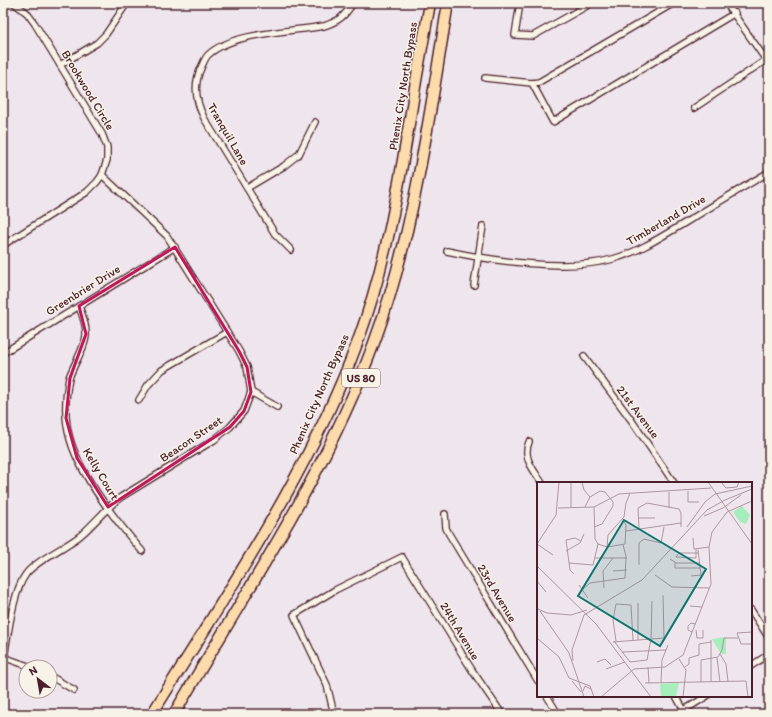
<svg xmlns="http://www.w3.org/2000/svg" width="772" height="717" font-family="Itim,sans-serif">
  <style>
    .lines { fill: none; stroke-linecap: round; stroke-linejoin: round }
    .street-casing { stroke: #4a1f2b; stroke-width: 8 }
    .highway-casing { stroke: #4a1f2b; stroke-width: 13 }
    .street { stroke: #f7f3e8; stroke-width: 5.5 }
    .highway { stroke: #fcdcac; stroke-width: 10 }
    .marked { fill: none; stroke: #c2185b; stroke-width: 3; stroke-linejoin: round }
    .labels { text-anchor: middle; stroke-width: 3; stroke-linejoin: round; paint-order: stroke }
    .shield { fill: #f7f3e8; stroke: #7e5f64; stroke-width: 1 }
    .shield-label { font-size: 11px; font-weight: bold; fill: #4a1f2b }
    .street-label { font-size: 12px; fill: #4a1f2b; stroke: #f7f3e8 }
    .inset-road { fill: none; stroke: #ad969f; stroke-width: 1 }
    .view { fill: #0f766e; fill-opacity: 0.15; stroke: #0f766e; stroke-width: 2 }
    .inset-edge { fill: none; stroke: #4a1f2b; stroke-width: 2 }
  </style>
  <rect width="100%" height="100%" fill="#efe6ed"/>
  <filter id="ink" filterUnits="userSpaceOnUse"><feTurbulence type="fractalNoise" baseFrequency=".025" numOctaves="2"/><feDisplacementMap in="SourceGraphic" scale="8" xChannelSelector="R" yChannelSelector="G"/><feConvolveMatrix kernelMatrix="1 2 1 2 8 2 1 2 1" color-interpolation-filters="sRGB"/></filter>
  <g filter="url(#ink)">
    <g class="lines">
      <defs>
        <g id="street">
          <path d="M 520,3 L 515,35 L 533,36 L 592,3"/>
          <path d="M 60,65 L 97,43 L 106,34 L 127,3"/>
          <path d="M 485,78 L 532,83 L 539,82 L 674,3"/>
          <path d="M 532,83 L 553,122 L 735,13"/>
          <path d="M 694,108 L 766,60 L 726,3"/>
          <path d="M 247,188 L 284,166 L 299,154 L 315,122"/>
          <path d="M 3,245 L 87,192 L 97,182 L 102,175 L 107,160 L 107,147 L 102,134 L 35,24 L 27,13 L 14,3"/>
          <path d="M 291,250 L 275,234 L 204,118 C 196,102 193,85 201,68 C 203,64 205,58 208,55 C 232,32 291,32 324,26 C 339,21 344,17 353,3"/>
          <path d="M 447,251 C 494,261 567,272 613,259 C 638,252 661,237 683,224 C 712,206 740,189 769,172"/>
          <path d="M 474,285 L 483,226"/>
          <path d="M 79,306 C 82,315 86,323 86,333 C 87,345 73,365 69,378 C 65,398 64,419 70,439 C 80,475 117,522 142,551"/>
          <path d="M 3,353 L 175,247"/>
          <path d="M 584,356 L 632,421 L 674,483"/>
          <path d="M 251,392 L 277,407"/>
          <path d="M 139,400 L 148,385 L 162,370 L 227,332"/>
          <path d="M 529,442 C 522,458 534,470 542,483"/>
          <path d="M 445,514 L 446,528 L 449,534 L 538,681"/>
          <path d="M 751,610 L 769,638"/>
          <path d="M 3,657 L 31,667"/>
          <path d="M 4,657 C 8,635 13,591 26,574 C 35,561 67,547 81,535 C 95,523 106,508 121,497 L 214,440 L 230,427 L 244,411 L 251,392 L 247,367 L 239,351 L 167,236 L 102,175"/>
          <path d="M 751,666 L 769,654"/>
          <path d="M 50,676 L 74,690"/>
          <path d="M 547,696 L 558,714"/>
          <path d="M 676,696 L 686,714"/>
          <path d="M 334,714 L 327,685 L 294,615 L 335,590 L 402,557 L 472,670 L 502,714"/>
          <path d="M 678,714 L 707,696"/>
        </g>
        <g id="highway">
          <path d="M 152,714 C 226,594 309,474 358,341 C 386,265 399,186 412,106 C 417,72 424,38 430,3"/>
          <path d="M 174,714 C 245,593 325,476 374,343 C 414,234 429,117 448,3"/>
        </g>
      </defs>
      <use href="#street" class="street-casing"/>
      <use href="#highway" class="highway-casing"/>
      <use href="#street" class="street"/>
      <use href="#highway" class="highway"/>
    </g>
  </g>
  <path class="marked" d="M 175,247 L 239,351 L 247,367 L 251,392 L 244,411 L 230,427 L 108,507 L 77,458 L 66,418 L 70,378 L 86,334 L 79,306 Z"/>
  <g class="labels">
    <rect class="shield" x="342" y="369" width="38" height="18" rx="3"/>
    <g class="shield-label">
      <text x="361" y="382">US 80</text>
    </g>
    <g class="street-label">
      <text transform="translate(403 86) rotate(-81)" y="4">Phenix City North Bypass</text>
      <text transform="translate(88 90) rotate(59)" y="4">Brookwood Circle</text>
      <text transform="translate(228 134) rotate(60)" y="4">Tranquil Lane</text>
      <text transform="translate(666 220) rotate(-30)" y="4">Timberland Drive</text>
      <text transform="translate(83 290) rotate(-32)" y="4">Greenbrier Drive</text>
      <text transform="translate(319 394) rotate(-66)" y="4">Phenix City North Bypass</text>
      <text transform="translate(638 412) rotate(53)" y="4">21st Avenue</text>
      <text transform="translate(191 439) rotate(-34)" y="4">Beacon Street</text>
      <text transform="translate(101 474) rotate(59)" y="4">Kelly Court</text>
      <text transform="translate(497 593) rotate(59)" y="4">23rd Avenue</text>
      <text transform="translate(460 631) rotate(59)" y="4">24th Avenue</text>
    </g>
  </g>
  <g transform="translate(537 482)">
    <rect width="215" height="215" fill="#efe6ed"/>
    <path d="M 205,24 L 213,33 L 209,42 L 203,40 L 196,30 ZM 189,155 L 189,172 L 184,172 L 175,157 ZM 142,201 L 139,215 L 124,215 L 123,202 Z" fill="#a5edbb"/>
    <path class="inset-road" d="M 45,0 L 47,8 L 53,15M 171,0 L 215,62M 184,0 L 189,6 L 200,5 L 202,0M 151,9 L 151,20 L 162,20M 34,25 L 34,0M 48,25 L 53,15 L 63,9 L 68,10 L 76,20 L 76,24 L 65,42 L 57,45M 57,25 L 58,57 L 61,62M 21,26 L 57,25 L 82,12 L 174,6M 132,26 L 132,10M 167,34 L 186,26 L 204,13M 101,36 L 118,36M 150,45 L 168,20 L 178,12 L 215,4M 102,46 L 101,26 L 110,21 L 142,27 L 144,31 L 144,45M 89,49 L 144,41M 156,56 L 157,67 L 172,65M 61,62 L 70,65 L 88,62 L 89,43 L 86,37M 70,65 L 71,53 L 87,35 L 89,21 L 93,11M 159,67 L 159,76 L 139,75 L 142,71 L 162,71M 29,69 L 43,61 L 47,52M 16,73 L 0,62 L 19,33 L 22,0M 58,76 L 90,76M 133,77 L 139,81 L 163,81M 32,81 L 56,83 L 61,62M 138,81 L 138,86 L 164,86M 102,83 L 102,61 L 107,57 L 124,61 L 127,45M 0,84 L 59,142 L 114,215M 76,89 L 90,88M 37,92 L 33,88 L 29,58 L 38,56 L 44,59M 118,93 L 135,105 L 172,106M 154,94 L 164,93 L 161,68M 0,99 L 9,110M 42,103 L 51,116M 67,106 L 66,89 L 76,76M 45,108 L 53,101 L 88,96 L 89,74 L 86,63M 153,124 L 165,125M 1,127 L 10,131 L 34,133 L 50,128M 3,129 L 32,171 L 47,215M 159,148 L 160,156 L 166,156 L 166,148M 155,150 L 151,148 L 151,144 L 154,141 L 158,142M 215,150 L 200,151 L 204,162 L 215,162M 0,156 L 22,175 L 32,196 L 53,204 L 57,215M 101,158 L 101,121M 174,158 L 174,200M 77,159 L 93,180 L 110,178 L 114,157 L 115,119M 79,159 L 76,138 L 79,122 L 94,123 L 96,158M 76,160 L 127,156 L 126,113M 85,170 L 129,168M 183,172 L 189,182 L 191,199M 180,176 L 183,200M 142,177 L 149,188 L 146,215M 36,179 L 35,168 L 47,133 L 105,98 L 170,28 L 188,18 L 215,7M 60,180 L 68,177 L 74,183M 111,185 L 112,201M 148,185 L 152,182 L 152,176 L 162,173 L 162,162 L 174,160M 69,187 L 88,180M 35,199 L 44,210M 164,200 L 164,178 L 181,175 L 185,168 L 187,156 L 201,156M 108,201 L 209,199 L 211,215M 124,201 L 125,178 L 131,163M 46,209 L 48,204 L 54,207M 64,215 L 97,187 L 128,185 L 146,173 L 174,102 L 172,65 L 175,50 L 190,30 L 215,19"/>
    <path class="view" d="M 87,38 L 169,87 L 123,164 L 41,114 Z"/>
    <rect width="215" height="215" class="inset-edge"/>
  </g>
  <rect width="772" height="717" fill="none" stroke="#f7f3e8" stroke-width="16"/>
  <rect x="8" y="8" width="756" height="701" fill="none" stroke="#4a1f2b" stroke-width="1.5" filter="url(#ink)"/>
  <g transform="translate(38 679) rotate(329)"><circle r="19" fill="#f7f3e8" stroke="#b29e9c"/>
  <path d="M0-3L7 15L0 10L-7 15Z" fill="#4a1f2b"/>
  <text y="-6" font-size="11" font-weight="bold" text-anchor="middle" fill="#4a1f2b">N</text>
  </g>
</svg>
